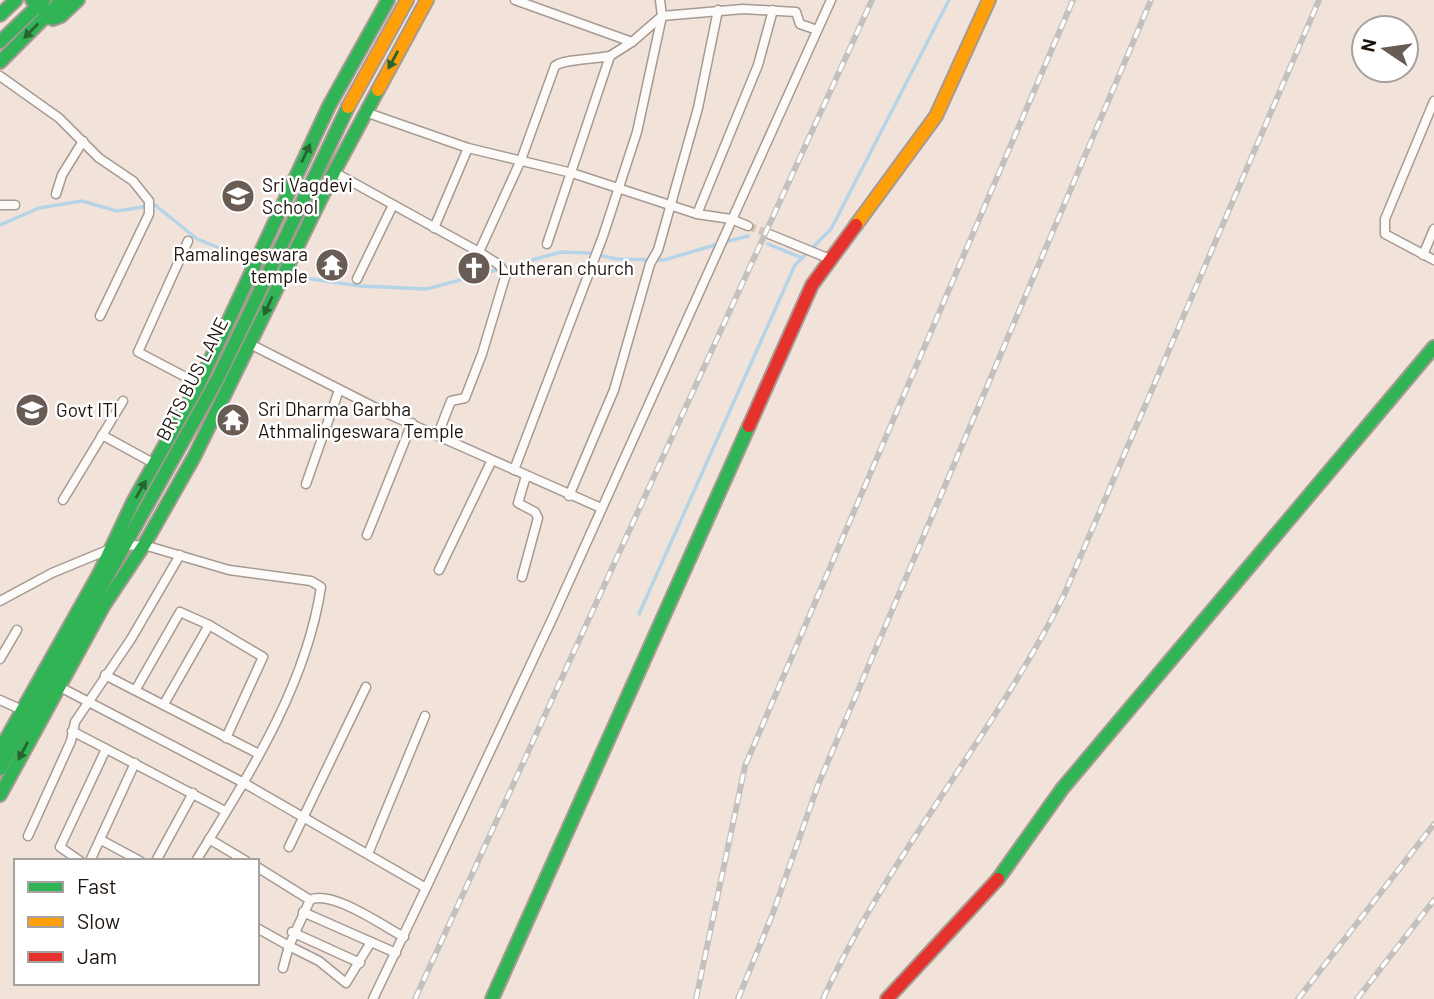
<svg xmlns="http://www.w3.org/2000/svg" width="1434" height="999" font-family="Barlow,sans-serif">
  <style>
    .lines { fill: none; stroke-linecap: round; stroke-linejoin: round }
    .stream { stroke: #b5d4e7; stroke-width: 3.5 }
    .street-tunnel { stroke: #d2c4bb; stroke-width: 8; stroke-dasharray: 8 4; stroke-linecap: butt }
    .street-casing { stroke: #a69a92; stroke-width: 11 }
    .fast-casing { stroke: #a69a92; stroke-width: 16 }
    .slow-casing { stroke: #a69a92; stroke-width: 16 }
    .jam-casing { stroke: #a69a92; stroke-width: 16 }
    .street { stroke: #fdfbf9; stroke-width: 8 }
    .fast { stroke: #30b455; stroke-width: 12 }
    .slow { stroke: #ff9f0a; stroke-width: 12 }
    .jam { stroke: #e5322d; stroke-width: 12 }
    .rail-casing { stroke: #c4c0bd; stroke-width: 6 }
    .rail { stroke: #fff; stroke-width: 3.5; stroke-dasharray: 10; stroke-linecap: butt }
    .oneway { fill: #276430 }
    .labels { text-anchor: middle; stroke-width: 5; stroke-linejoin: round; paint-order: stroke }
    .poi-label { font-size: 19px; fill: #1e130c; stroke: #fff; text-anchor: start }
    .street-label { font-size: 19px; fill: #1e130c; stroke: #fff }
  </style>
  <rect width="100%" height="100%" fill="#f2e3da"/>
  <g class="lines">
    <g class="stream">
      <path d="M 0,225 L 39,208 L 82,201 L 117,211 L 155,205 L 197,239 L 237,255"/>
      <path d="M 725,242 L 748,236"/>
      <path d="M 768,244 L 802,258"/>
      <path d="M 298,277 L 360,286 L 427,289 L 561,252 L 588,253 L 617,259 L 664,260 L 718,244"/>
      <path d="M 639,614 L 795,265 L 831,229 L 949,0"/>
    </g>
    <path class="street-tunnel" d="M 748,226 L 769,234"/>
    <defs>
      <g id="street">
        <path d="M 515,0 L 632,42 L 662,16 L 743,9 L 796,12 L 800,24 L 817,30"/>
        <path d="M 0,76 L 59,118 L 99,158 L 133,181 L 149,201 L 149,214 L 100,316"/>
        <path d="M 1434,101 L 1385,219 L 1385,234 L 1434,260"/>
        <path d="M 365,112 L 468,148 L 572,173 L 697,214 L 731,219 L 748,226"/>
        <path d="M 334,172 L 479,252 L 498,264 L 506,274 L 482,354 L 465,398 L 451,401 L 438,434"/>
        <path d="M 56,194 L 62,175 L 83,141"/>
        <path d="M 0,205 L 15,205"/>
        <path d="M 697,214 L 758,65 L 773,10"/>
        <path d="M 434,228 L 468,148"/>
        <path d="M 769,234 L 830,259"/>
        <path d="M 188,241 L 138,352 L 199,384"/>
        <path d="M 547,244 L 610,56 L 632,42"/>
        <path d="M 479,252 L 521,160 L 555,66 C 563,59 596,59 610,56"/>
        <path d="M 1423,255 L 1434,229"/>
        <path d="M 357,279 L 393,205"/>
        <path d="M 250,344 L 386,413 L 601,508"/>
        <path d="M 102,435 L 155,464"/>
        <path d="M 514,470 L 603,236 L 637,132 L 662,16 L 660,0"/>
        <path d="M 306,484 L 339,390"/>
        <path d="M 569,496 L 614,390 L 650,264 L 658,250 L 698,108 L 718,10"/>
        <path d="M 63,500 L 123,401"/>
        <path d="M 367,535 L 412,423"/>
        <path d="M 123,546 L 144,545 L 229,570 L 311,581 L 321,587 C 306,687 248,776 196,861"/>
        <path d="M 439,570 L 491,462"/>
        <path d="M 522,577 L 538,518 L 535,512 L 518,503 L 526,476"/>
        <path d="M 0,601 L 52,573 L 110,549"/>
        <path d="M 0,659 L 17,630"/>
        <path d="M 105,675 L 259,754"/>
        <path d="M 58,686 L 244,783 L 426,888 L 373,999"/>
        <path d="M 136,689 L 180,612 L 209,625 L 263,657 L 226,738"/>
        <path d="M 0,700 L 22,710"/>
        <path d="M 164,704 L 209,625"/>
        <path d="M 72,731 L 225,811"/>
        <path d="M 28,836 L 71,741 L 75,722 L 131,639 L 180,555"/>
        <path d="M 209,839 L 246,861"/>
        <path d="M 101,840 L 140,861"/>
        <path d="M 289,847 L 366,687"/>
        <path d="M 368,854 L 425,716"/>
        <path d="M 80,861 L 60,847 L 106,749"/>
        <path d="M 90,861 L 135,763"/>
        <path d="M 156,861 L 193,793"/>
        <path d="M 257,867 L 310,900"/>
        <path d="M 426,888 L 553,617 L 831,0"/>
        <path d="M 303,912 L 396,953"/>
        <path d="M 257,928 L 289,946 L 310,900 C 331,889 383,926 404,937"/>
        <path d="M 292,932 L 360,963"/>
        <path d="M 283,968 L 289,946 L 319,961 L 346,983 L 371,942"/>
      </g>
      <g id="fast">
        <path d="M 32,0 L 53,19 L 61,16 L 78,0"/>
        <path d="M 0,15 L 16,0"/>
        <path d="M 0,42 L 44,0"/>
        <path d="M 0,62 L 62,0"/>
        <path d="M 0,750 L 99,574 L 133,502 L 199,384 L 329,106 L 388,0"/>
        <path d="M 0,769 L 218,378 L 348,107"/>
        <path d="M 0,795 L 104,605 L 144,545 L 194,457 L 334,172 L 378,90"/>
        <path d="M 998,879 L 1062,789 L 1434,347"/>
        <path d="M 492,999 L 749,426"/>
      </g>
      <g id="slow">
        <path d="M 378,90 L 427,0"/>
        <path d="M 348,107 L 407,0"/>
        <path d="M 856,225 L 936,116 L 989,0"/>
      </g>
      <g id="jam">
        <path d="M 749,426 L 812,285 L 856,225"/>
        <path d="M 887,999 L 998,879"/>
      </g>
    </defs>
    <use href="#street" class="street-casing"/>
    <use href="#fast" class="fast-casing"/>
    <use href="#slow" class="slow-casing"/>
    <use href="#jam" class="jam-casing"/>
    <use href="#street" class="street"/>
    <use href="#fast" class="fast"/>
    <use href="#slow" class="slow"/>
    <use href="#jam" class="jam"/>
    <defs>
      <g id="rail">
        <path d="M 415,999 L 872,0"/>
        <path d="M 696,999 L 745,766 L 1073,0"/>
        <path d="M 738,999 L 773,913 L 818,785 L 1151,0"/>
        <path d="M 823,999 C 888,856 994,735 1064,595 L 1319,0"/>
        <path d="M 1298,999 L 1434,824"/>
        <path d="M 1357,999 L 1434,900"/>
      </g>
    </defs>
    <use href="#rail" class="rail-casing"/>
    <use href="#rail" class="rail"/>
  </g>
  <defs><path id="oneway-solid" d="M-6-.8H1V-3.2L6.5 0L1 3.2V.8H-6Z" transform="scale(1.75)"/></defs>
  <g class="oneway">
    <use href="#oneway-solid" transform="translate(31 31) rotate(134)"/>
    <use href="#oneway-solid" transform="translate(393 60) rotate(118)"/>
    <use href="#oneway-solid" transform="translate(306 153) rotate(-65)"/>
    <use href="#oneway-solid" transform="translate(268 306) rotate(115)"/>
    <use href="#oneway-solid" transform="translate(141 489) rotate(-60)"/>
    <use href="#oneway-solid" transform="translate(23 751) rotate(118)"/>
  </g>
  <defs>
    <symbol id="school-disc" viewBox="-11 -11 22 22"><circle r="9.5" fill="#685c54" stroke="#fff"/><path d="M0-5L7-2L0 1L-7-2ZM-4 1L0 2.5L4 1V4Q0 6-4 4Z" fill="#fff"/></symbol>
    <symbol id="temple-disc" viewBox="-11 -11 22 22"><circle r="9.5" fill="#685c54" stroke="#fff"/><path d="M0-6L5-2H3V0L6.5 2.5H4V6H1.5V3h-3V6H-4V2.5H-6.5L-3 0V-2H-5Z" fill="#fff"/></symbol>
    <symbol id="church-disc" viewBox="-11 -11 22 22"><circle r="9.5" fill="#685c54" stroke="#fff"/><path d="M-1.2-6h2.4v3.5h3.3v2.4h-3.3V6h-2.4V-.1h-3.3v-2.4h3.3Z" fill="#fff"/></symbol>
    <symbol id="university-disc" viewBox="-11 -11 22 22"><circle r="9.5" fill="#685c54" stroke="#fff"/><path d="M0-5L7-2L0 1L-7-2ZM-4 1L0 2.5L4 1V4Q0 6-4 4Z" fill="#fff"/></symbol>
  </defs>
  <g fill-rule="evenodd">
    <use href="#school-disc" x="219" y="177" width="38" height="38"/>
    <use href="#temple-disc" x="313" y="246" width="38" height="38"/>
    <use href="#church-disc" x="455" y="249" width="38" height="38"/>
    <use href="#university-disc" x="13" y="391" width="38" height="38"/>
    <use href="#temple-disc" x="214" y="401" width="38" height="38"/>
  </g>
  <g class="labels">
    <g class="poi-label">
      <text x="262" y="192">Sri Vagdevi<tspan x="262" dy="22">School</tspan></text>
      <text x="308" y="261" text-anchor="end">Ramalingeswara<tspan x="308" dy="22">temple</tspan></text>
      <text x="498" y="275">Lutheran church</text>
      <text x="258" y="416">Sri Dharma Garbha<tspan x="258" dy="22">Athmalingeswara Temple</tspan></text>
      <text x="56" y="417">Govt ITI</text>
    </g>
    <g class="street-label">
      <text transform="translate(192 379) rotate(-63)" y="7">BRTS BUS LANE</text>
    </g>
  </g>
  <rect x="14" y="859" width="245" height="126" fill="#ffffff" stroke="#a5a19e" stroke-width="2"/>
  <rect x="28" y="882" width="35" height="10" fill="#30b455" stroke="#a5a19e" stroke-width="2"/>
  <text x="77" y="894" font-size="21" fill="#1e130c">Fast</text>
  <rect x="28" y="917" width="35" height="10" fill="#ff9f0a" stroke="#a5a19e" stroke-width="2"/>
  <text x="77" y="929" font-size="21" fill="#1e130c">Slow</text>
  <rect x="28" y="952" width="35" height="10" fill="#e5322d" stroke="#a5a19e" stroke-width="2"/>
  <text x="77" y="964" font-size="21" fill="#1e130c">Jam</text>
  <g transform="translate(1385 49) rotate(283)"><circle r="33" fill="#ffffff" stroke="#a5a19e" stroke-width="2"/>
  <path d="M0-5L12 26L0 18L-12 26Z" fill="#685c54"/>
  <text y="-10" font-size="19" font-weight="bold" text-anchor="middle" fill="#1e130c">N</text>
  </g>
</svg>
